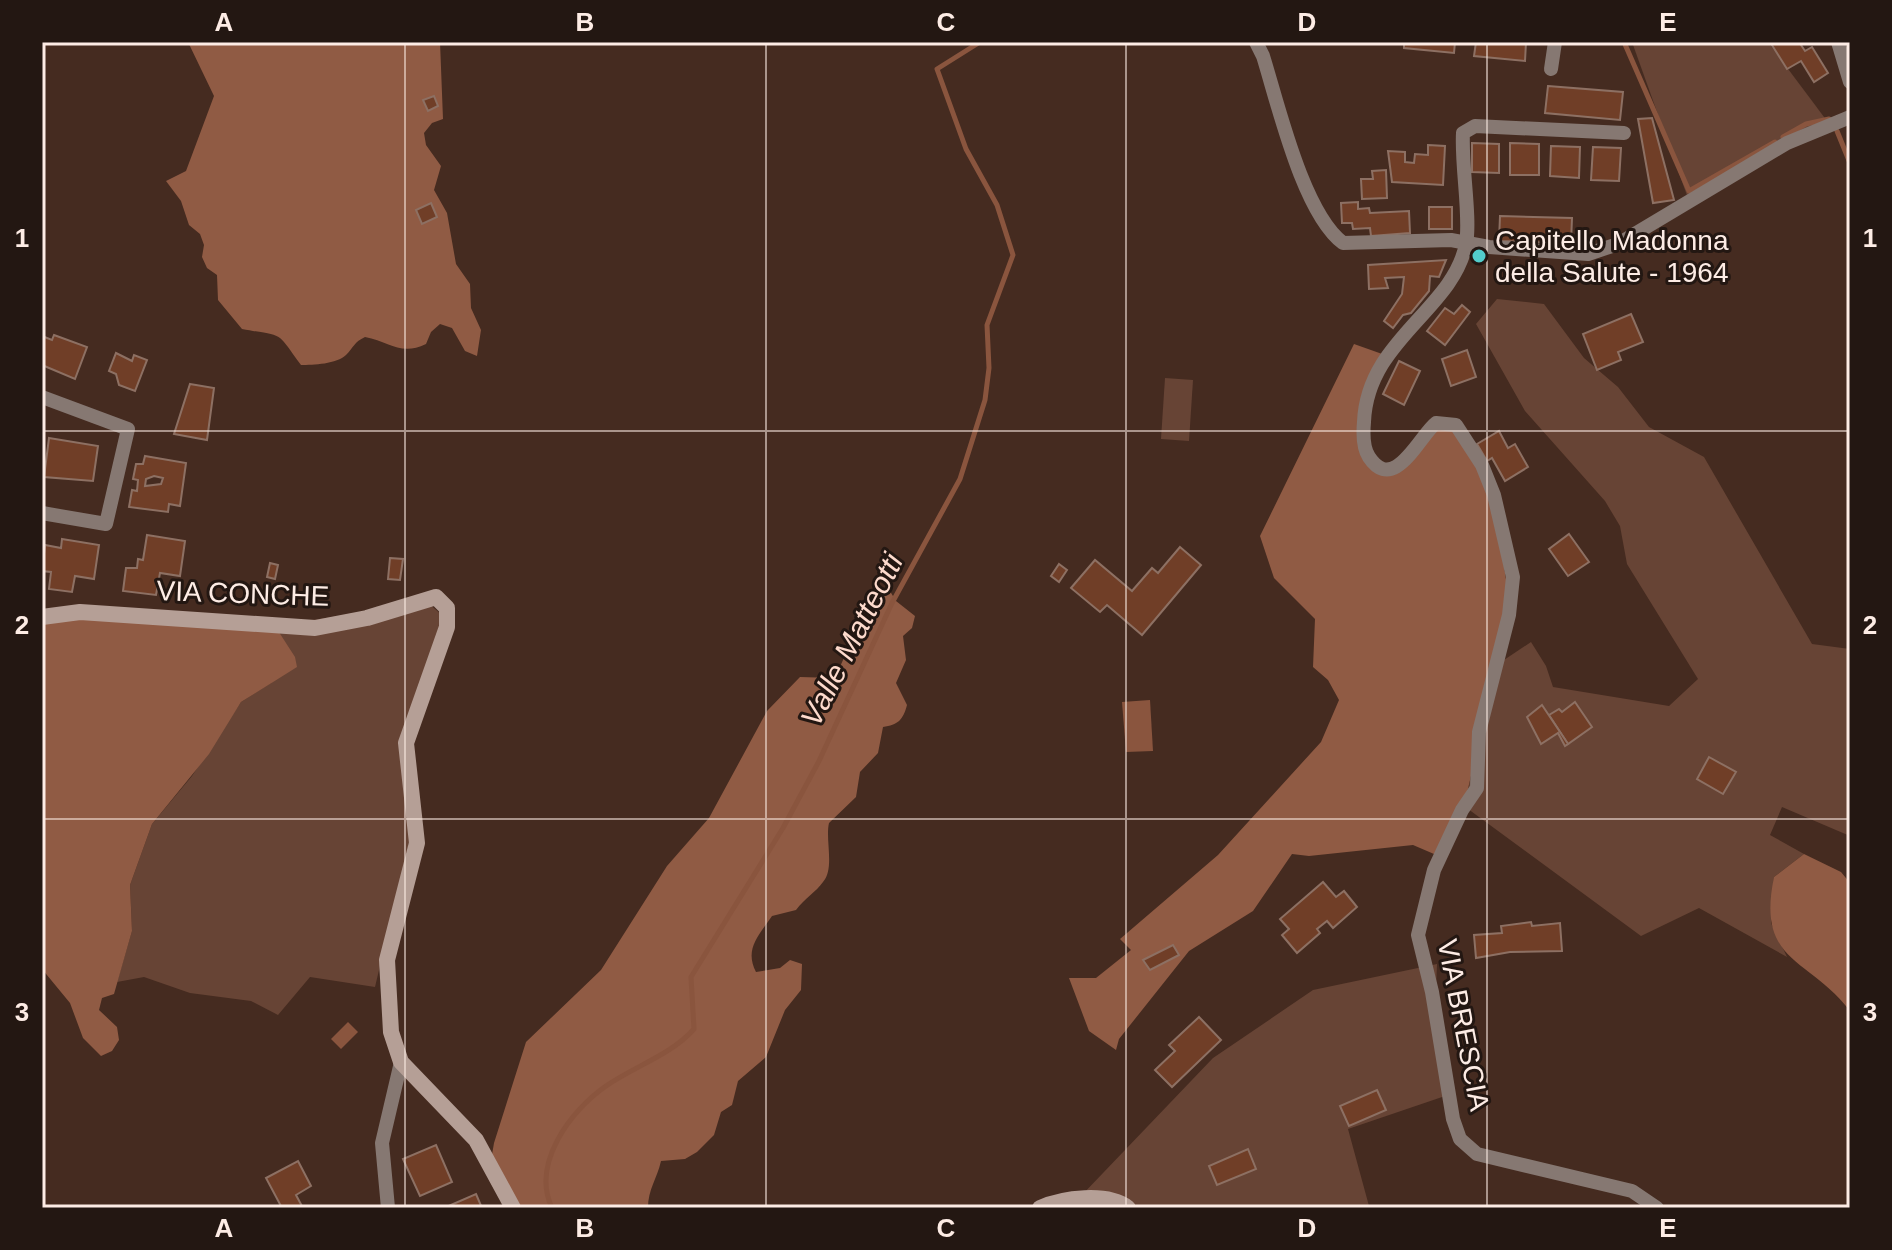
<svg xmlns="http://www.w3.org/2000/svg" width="1892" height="1250" font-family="Helvetica,sans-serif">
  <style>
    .green { fill: #674435 }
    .forest { fill: #905b44 }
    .water { fill: #8a553e }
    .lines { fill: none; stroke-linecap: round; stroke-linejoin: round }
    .stream { stroke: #8a553e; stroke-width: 5 }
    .building { fill: #703e27; stroke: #8d7063; stroke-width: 2; fill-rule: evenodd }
    .street { stroke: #867872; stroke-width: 14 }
    .secondary { stroke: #b59f96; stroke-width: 16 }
    .grid { fill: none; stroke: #fdece5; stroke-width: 2; stroke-opacity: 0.55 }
    .poi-dot { fill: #52cdcc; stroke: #231712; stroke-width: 3 }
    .labels { text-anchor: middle; stroke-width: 6; stroke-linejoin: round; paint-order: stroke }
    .poi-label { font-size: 28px; fill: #fdece5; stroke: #231712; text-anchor: start }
    .street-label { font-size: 28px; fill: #fdece5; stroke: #231712 }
    .water-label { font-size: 30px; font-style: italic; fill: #fddacc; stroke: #231712 }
    .neatline { fill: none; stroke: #fdece5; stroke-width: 3 }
    .grid-label { font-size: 26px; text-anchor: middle; font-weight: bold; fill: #fdece5 }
  </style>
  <rect width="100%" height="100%" fill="#452b20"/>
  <g class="green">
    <path d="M 1632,42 L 1768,42 L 1830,125 L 1689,201 Z"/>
    <path d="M 1497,299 L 1544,304 L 1584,358 L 1618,387 L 1649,427 L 1704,457 L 1812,644 L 1850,649 L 1850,836 L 1782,807 L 1770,835 L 1804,854 L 1774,877 L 1771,923 L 1787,957 L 1699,908 L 1641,936 L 1464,806 L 1498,664 L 1531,642 L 1546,666 L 1553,687 L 1669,706 L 1698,679 L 1627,564 L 1620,526 L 1605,501 L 1525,411 L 1476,324 Z"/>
    <path d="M 1165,378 L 1193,380 L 1189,441 L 1161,439 Z"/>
    <path d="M 427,602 L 443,616 L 412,730 L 409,843 L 375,987 L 310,977 L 278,1015 L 251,1001 L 190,993 L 144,977 L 117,982 L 132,931 L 130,885 L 152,824 L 192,776 L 241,702 L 271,683 L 275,626 Z"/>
    <path d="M 1437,964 L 1435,1014 L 1448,1095 L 1348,1129 L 1369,1206 L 1101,1208 L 1081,1196 L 1213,1058 L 1313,990 Z"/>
  </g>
  <g class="forest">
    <path d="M 188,42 L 440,42 L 443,119 L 432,123 L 424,133 L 426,145 L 441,166 L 434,190 L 447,213 L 456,264 L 470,284 L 471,308 L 481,330 L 477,356 L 465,351 L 452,328 L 440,324 L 431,332 L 426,344 C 401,356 390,342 365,337 C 354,342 354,347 346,355 C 337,364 313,365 301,365 C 275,330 286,337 242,329 L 218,300 L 217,275 L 207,268 L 202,257 L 204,245 L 200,234 L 189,225 L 181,201 L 166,181 L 186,171 L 214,96 Z"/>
    <path d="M 1354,344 L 1385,355 L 1364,405 L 1366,452 L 1383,469 L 1447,422 L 1494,495 L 1510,608 L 1464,806 L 1441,857 L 1413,845 L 1309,856 L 1292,854 L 1253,911 L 1189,951 L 1119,1039 L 1116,1050 L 1089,1031 L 1069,978 L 1096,978 L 1131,950 L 1120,939 L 1218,855 L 1321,742 L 1339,700 L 1328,680 L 1313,667 L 1315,619 L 1274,578 L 1260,536 Z"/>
    <path d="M 888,588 L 896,601 L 915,616 L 912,628 L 903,636 L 906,660 L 896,683 L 907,705 C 903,720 898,725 883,727 L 878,753 L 860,772 L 856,797 L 829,823 C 825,840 835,868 823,882 C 816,892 805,898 796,910 L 772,916 C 759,935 744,949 756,972 L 780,968 L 790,960 L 802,964 L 801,990 L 785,1010 L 766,1057 L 738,1081 L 732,1105 L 721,1112 L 714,1135 L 697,1152 L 685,1159 L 661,1161 C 657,1179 648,1189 648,1208 L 505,1208 L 488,1178 L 494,1143 L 526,1042 L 601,970 L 667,866 L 709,818 L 767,711 L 800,677 L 835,678 L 867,606 Z"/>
    <path d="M 42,615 L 275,626 L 295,657 L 297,667 L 241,702 L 209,754 L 152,824 L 130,885 L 132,931 L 114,994 L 102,998 L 99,1010 L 117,1027 L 119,1040 L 112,1051 L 101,1056 L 83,1038 L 70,1003 L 42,969 Z"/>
    <path d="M 1804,854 L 1841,872 L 1850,883 L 1850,1011 C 1809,957 1756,964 1774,877 Z"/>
  </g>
  <g class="water">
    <path d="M 1150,700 L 1153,751 L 1126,752 L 1122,702 Z"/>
    <path d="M 348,1022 L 358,1032 L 341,1049 L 331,1039 Z"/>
  </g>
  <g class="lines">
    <g class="stream">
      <path d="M 1624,42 L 1689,191 L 1775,142"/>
      <path d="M 1837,131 L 1850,163"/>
      <path d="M 1783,137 L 1806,124 L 1829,119"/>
      <path d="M 552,1208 C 531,1164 570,1111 606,1086 C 635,1066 671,1055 694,1029 L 691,977 L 783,828 L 819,761 L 892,603 L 960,479 L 985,400 L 989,368 L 987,325 L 1013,255 L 997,205 L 966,149 L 937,69 L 980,42"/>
    </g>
  </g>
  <g class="building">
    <path d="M 1404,42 L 1455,42 L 1454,53 L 1404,48 Z"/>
    <path d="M 1476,42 L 1526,42 L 1525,61 L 1474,56 Z"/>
    <path d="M 1770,42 L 1799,42 L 1805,51 L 1812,47 L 1828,73 L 1814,82 L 1801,61 L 1787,69 Z"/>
    <path d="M 1548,86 L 1623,92 L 1620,120 L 1545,113 Z"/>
    <path d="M 434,96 L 438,106 L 428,111 L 423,100 Z"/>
    <path d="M 1652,118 L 1674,200 L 1653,203 L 1638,119 Z"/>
    <path d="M 1472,143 L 1499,144 L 1499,173 L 1472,172 Z"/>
    <path d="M 1510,143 L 1539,144 L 1539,175 L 1510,175 Z"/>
    <path d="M 1428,145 L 1445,146 L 1443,185 L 1392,182 L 1388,151 L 1405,152 L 1405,162 L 1414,163 L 1415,154 L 1428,155 Z"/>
    <path d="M 1551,146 L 1580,147 L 1579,178 L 1550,176 Z"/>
    <path d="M 1593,147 L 1621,148 L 1619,181 L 1591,180 Z"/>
    <path d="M 1386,170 L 1387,198 L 1362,199 L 1361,179 L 1373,179 L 1372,171 Z"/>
    <path d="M 1358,202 L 1358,209 L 1369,208 L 1370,213 L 1409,211 L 1410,233 L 1371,236 L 1370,228 L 1353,229 L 1352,223 L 1342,223 L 1341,203 Z"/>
    <path d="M 431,203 L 437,217 L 422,224 L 416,210 Z"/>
    <rect x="1429" y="207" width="23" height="22"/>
    <path d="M 1500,216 L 1572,218 L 1571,243 L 1499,241 Z"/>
    <path d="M 1474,250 L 1482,252 L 1483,259 L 1474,257 Z"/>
    <path d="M 1446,260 L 1439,277 L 1430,276 L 1429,291 L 1411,313 L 1403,315 L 1393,328 L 1384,321 L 1402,294 L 1404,277 L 1385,278 L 1388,288 L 1369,289 L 1368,265 Z"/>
    <path d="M 1462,305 L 1470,312 L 1445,345 L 1427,331 L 1445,308 L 1454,314 Z"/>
    <path d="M 1631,314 L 1643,342 L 1618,352 L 1621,360 L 1597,370 L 1583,334 Z"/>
    <path d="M 54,335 L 87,347 L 75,379 L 42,365 L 42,336 L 52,340 Z"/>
    <path d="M 1467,350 L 1476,377 L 1451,386 L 1442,359 Z"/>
    <path d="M 116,353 L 132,361 L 134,355 L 147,360 L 135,391 L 119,385 L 116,374 L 109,371 Z"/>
    <path d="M 1399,361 L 1420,371 L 1404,405 L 1383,394 Z"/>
    <path d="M 190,384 L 214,388 L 207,440 L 174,434 Z"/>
    <path d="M 1499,431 L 1508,448 L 1515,444 L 1528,467 L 1505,481 L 1492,458 L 1487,461 L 1477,444 Z"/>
    <path d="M 49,438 L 98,446 L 93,481 L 44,477 Z"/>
    <path d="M 145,456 L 186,463 L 180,506 L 169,504 L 168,512 L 129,507 L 132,490 L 137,491 L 138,480 L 133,479 L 136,464 L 143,464 ZM 154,476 L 163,478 L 161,484 L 145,486 L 146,479 Z"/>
    <path d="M 1569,534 L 1589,562 L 1568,576 L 1549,549 Z"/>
    <path d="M 147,535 L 185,541 L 180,576 L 160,573 L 156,595 L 123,591 L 126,568 L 137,568 L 138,559 L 143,560 Z"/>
    <path d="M 62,539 L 99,545 L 94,579 L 75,576 L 72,592 L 49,589 L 51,572 L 42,571 L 45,545 L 61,548 Z"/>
    <path d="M 1180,547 L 1201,565 L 1142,635 L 1107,605 L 1100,612 L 1071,588 L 1095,560 L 1132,591 L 1152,568 L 1158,573 Z"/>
    <path d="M 390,558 L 403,559 L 400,580 L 388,579 Z"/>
    <path d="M 270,563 L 278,565 L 275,579 L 267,577 Z"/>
    <path d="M 1059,564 L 1067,570 L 1059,582 L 1051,576 Z"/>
    <path d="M 1575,702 L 1592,727 L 1568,744 L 1549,715 L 1559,709 L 1562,712 Z"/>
    <path d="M 1542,705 L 1568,744 L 1565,746 L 1558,733 L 1541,744 L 1527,717 Z"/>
    <path d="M 1709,757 L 1736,772 L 1723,794 L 1697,779 Z"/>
    <path d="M 1323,882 L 1336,897 L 1344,891 L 1357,907 L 1333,928 L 1327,921 L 1317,929 L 1320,933 L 1297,953 L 1282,935 L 1289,929 L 1280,919 Z"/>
    <path d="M 1531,922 L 1532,926 L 1560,923 L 1562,951 L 1510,952 L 1476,958 L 1474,935 L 1502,933 L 1501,926 Z"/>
    <path d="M 1173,945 L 1179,955 L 1150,970 L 1143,960 Z"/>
    <path d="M 1199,1017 L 1221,1040 L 1172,1087 L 1155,1070 L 1175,1051 L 1169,1045 Z"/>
    <path d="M 1377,1090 L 1386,1110 L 1349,1126 L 1340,1106 Z"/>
    <path d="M 436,1145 L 452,1182 L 420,1196 L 403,1159 Z"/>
    <path d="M 1248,1149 L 1256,1169 L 1217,1185 L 1209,1166 Z"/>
    <path d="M 298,1161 L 311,1186 L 296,1195 L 303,1208 L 282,1208 L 266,1178 Z"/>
    <path d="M 476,1194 L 482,1208 L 444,1208 Z"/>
  </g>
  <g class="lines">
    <g class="street">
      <path d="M 1256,42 L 1263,56 C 1278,104 1303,213 1343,243 L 1451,240 L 1489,247 L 1588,254 L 1618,244 L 1787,143 L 1850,117"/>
      <path d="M 1838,42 L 1850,82"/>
      <path d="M 1551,69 L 1555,42"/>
      <path d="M 1624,133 L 1475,126 L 1463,133 C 1461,165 1471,217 1466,244 C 1453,310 1367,340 1364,422 C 1363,433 1363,448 1369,457 C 1394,495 1420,435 1436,423 L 1456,425 L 1482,465 L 1494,495 L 1513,577 L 1509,615 L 1479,732 L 1477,788 L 1462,810 L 1434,870 L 1418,935 L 1432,992 L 1453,1119 L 1460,1139 L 1477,1154 L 1632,1191 L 1657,1208"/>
      <path d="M 42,397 L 128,429 L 106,524 L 42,513"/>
      <path d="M 388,1208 L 382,1143 L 401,1062"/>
    </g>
    <g class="secondary">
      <path d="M 42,617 L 80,612 L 315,628 L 367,618 L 436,597 L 447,608 L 447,627 L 406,743 L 417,843 L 387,960 L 391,1032 L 401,1062 L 476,1140 L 513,1208"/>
      <path d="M 1040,1208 C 1063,1198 1107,1192 1128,1208"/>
    </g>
  </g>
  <path class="grid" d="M 405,42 L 405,1208M 766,42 L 766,1208M 1126,42 L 1126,1208M 1487,42 L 1487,1208M 42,431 L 1850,431M 42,819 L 1850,819"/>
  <circle class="poi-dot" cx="1479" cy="256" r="8"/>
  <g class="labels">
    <g class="poi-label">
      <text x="1495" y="250">Capitello Madonna<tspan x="1495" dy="32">della Salute - 1964</tspan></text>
    </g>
    <g class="street-label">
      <text transform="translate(243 593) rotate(2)" y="10">VIA CONCHE</text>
      <text transform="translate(1464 1025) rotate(79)" y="10">VIA BRESCIA</text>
    </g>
    <g class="water-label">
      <text transform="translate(852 640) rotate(-63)" y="10">Valle Matteotti</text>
    </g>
  </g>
  <rect width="1892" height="1250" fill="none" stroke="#231712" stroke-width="88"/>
  <rect x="44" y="44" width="1804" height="1162" class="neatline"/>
  <g class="grid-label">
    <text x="224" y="31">A</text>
    <text x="585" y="31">B</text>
    <text x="946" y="31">C</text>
    <text x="1307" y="31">D</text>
    <text x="1668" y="31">E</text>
    <text x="22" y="247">1</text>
    <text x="1870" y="247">1</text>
    <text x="22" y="634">2</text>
    <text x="1870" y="634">2</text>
    <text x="22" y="1021">3</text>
    <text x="1870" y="1021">3</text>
    <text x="224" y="1237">A</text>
    <text x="585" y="1237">B</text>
    <text x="946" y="1237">C</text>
    <text x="1307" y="1237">D</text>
    <text x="1668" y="1237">E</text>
  </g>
</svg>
